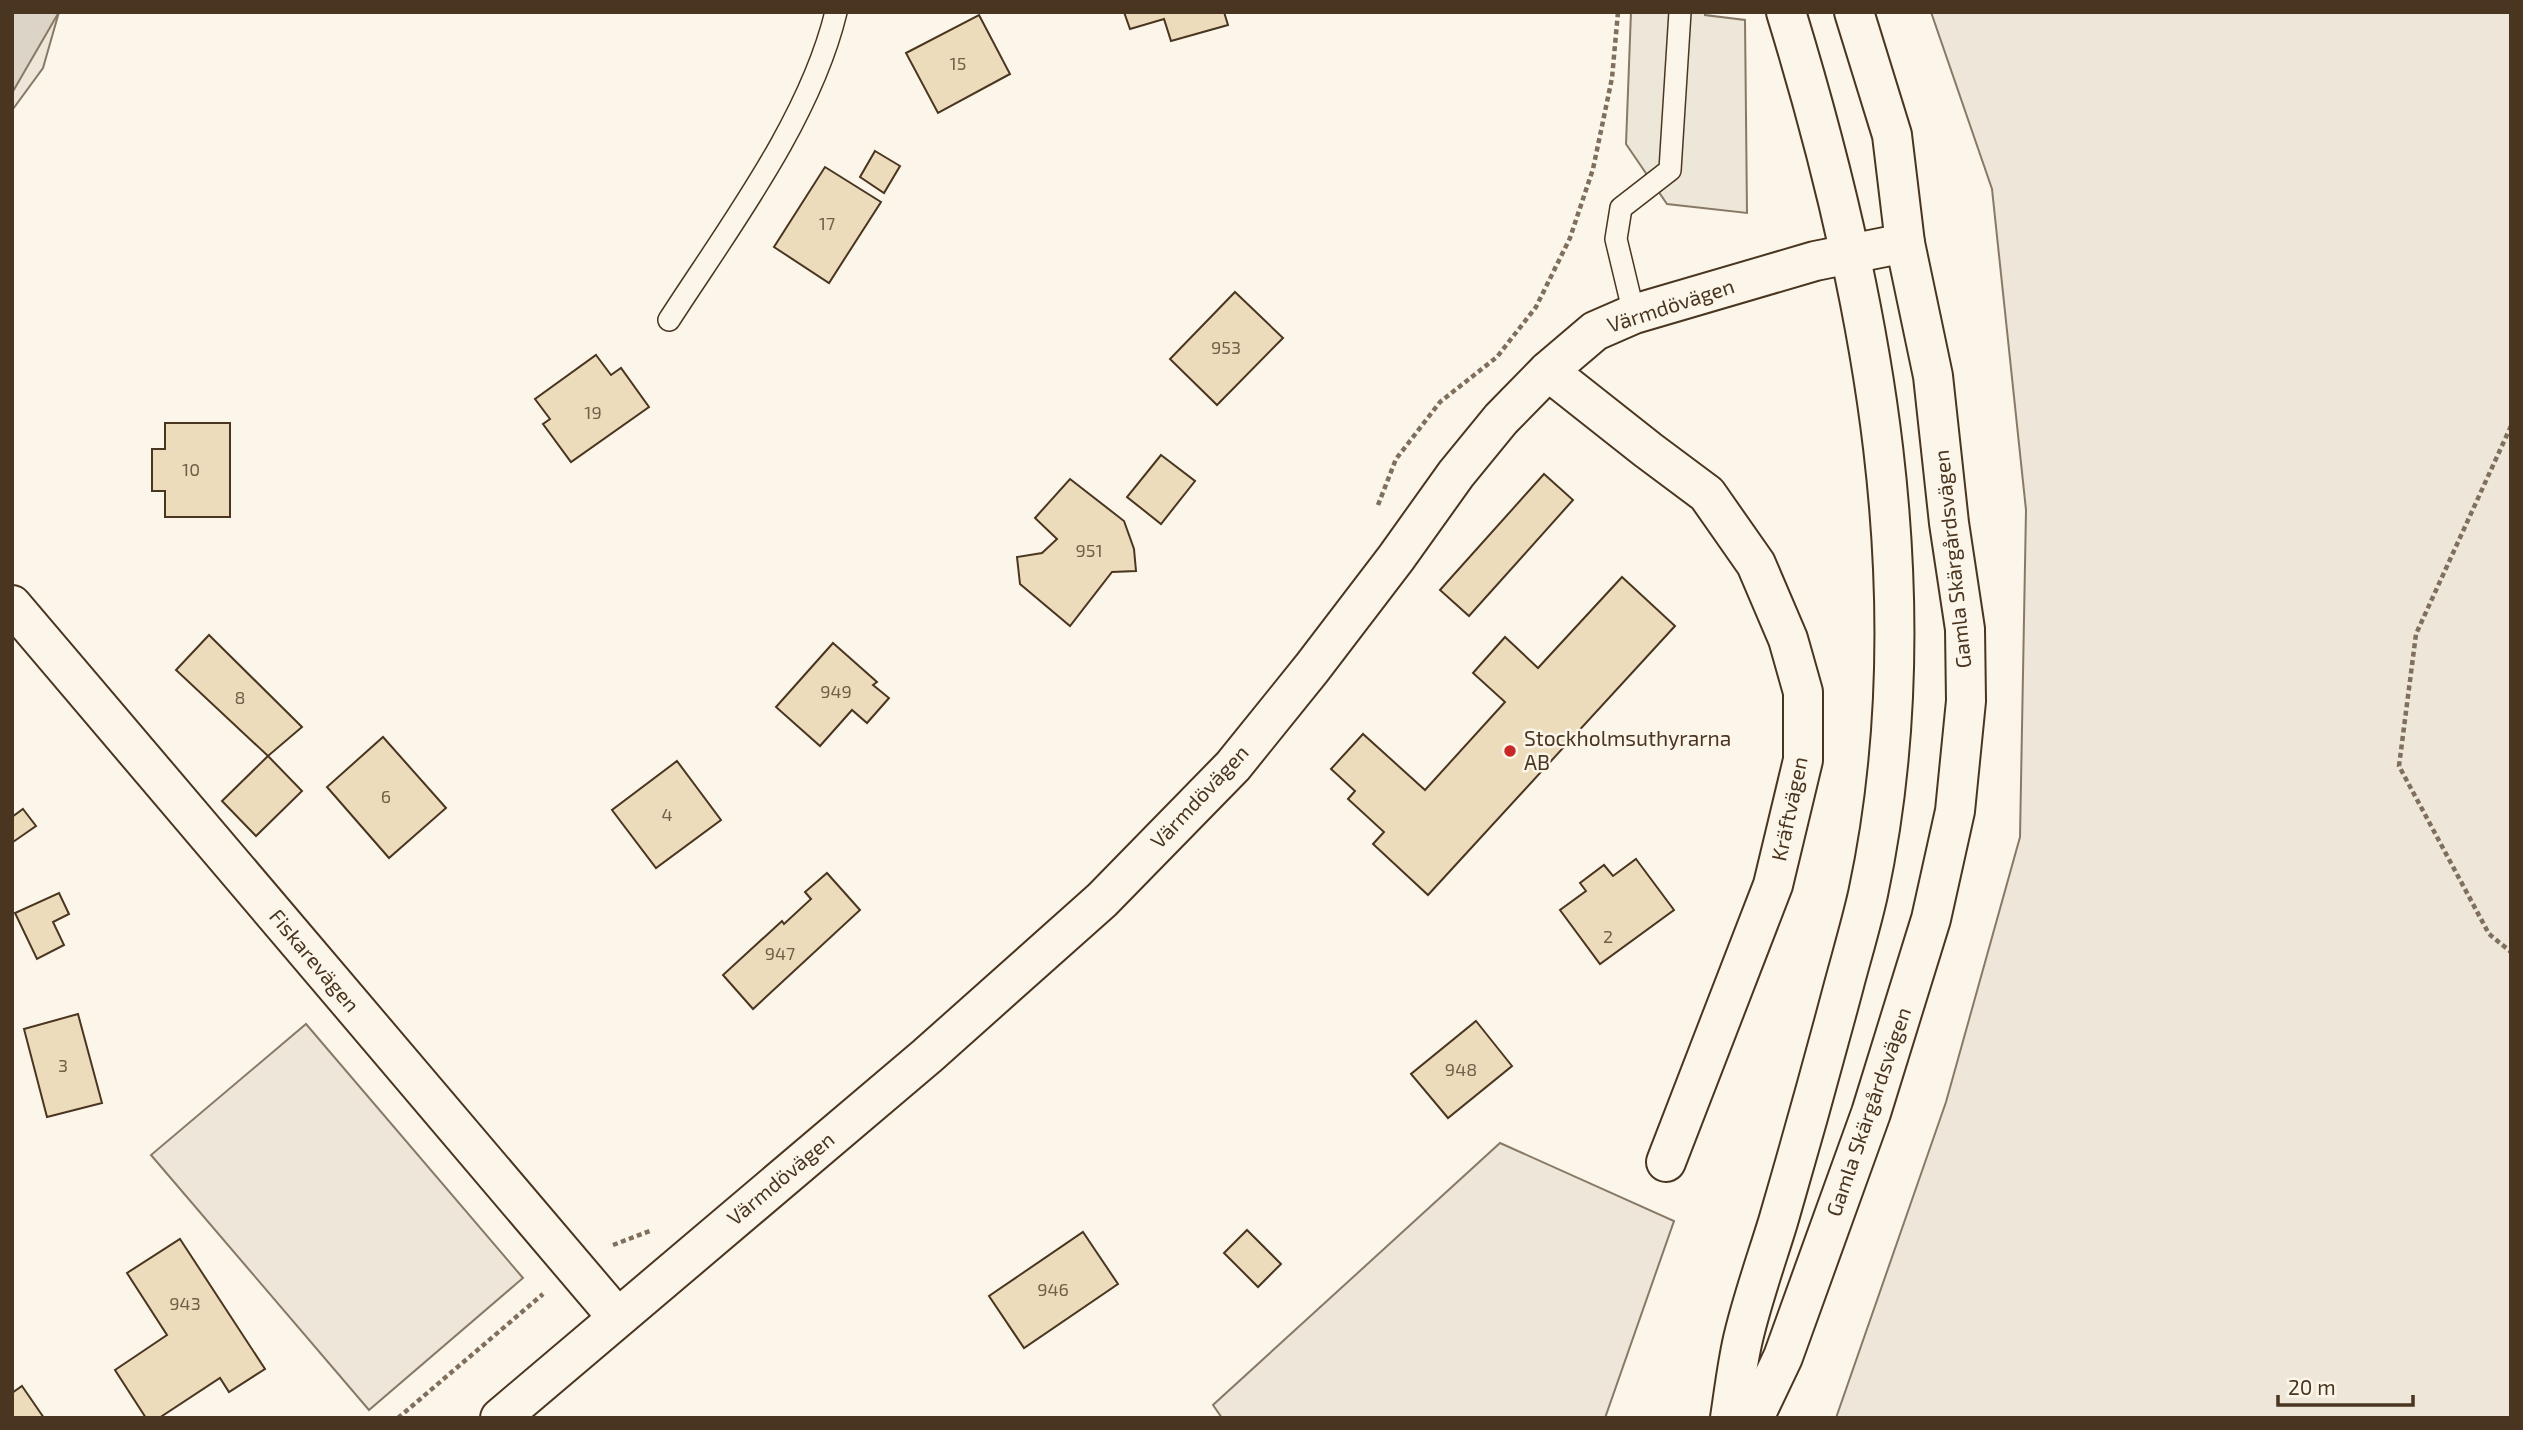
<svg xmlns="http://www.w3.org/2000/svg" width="2523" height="1430" font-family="'Exo 2',sans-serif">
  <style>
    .green { fill: #ede6d9; stroke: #887966; stroke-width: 2 }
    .parking { fill: #ede7d9; stroke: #887966; stroke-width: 2 }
    .water { fill: #dcd4c6; stroke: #887966; stroke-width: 2 }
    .building { fill: #ecdcbc; stroke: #4a3520; stroke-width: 2 }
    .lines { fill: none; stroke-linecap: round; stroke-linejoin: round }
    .service-casing { stroke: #4a3520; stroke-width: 24 }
    .minor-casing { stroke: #4a3520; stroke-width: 42 }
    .secondary-casing { stroke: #4a3520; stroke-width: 42 }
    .path { stroke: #7f6f5c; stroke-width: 4.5; stroke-dasharray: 5 3.5; stroke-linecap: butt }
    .service { stroke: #fbf6e9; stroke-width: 21 }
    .minor { stroke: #fbf6e9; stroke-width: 38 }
    .secondary { stroke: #fbf6e9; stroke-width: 38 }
    .poi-dot { fill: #c62828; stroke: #fbf6e9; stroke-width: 2.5 }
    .labels { text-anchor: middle; stroke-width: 5; stroke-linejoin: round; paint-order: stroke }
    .number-label { font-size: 18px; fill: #725f47 }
    .street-label { font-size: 21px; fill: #4a3520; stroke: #fbf6e9 }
    .poi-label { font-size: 21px; fill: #4a3520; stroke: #fbf6e9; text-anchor: start }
  </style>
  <rect width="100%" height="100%" fill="#fbf6e9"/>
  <g class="green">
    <path d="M 12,12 L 59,12 L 43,68 L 13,109 Z"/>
    <path d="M 1931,12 L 2511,12 L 2511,1418 L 1836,1418 L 1946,1102 L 2020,837 L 2026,510 L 1992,189 Z"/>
    <path d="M 306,1024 L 523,1278 L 369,1410 L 151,1155 Z"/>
    <path d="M 1500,1143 L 1674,1221 L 1605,1418 L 1222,1418 L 1213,1405 Z"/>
  </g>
  <path class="parking" d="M 1631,12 L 1705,12 L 1705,15 L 1745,20 L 1747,213 L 1667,204 L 1626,144 Z"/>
  <path class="water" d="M 12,12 L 59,12 L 12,93 Z"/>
  <g class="building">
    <path d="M 1124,12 L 1224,12 L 1228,25 L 1171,41 L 1164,19 L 1130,29 Z"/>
    <path d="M 979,15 L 1010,74 L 938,113 L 906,53 Z"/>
    <path d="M 875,151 L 900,166 L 884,193 L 860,177 Z"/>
    <path d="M 825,167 L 881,202 L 829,283 L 774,247 Z"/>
    <path d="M 1235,292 L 1283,338 L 1217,405 L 1170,359 Z"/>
    <path d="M 596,355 L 611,375 L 621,368 L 649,407 L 571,462 L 543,424 L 550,419 L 535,399 Z"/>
    <path d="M 165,423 L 230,423 L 230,517 L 165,517 L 165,491 L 152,491 L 152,449 L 165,449 Z"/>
    <path d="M 1161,455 L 1195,481 L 1161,524 L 1127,497 Z"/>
    <path d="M 1544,474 L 1573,500 L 1469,616 L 1440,590 Z"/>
    <path d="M 1070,479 L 1124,521 L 1134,549 L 1136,571 L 1112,572 L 1070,626 L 1020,584 L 1017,557 L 1042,553 L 1057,539 L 1035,518 Z"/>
    <path d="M 1622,577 L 1675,626 L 1428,895 L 1373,844 L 1384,832 L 1348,799 L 1355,791 L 1331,769 L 1363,734 L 1425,790 L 1505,702 L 1473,673 L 1505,637 L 1538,668 Z"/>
    <path d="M 209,635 L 302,727 L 268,756 L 176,670 Z"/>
    <path d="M 833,643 L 877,682 L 873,685 L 889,698 L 867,723 L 852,710 L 820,746 L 776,707 Z"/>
    <path d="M 383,737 L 446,808 L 389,858 L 327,787 Z"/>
    <path d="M 268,756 L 302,791 L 256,836 L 222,801 Z"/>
    <path d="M 677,761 L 721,820 L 656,868 L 612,810 Z"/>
    <path d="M 23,809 L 36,826 L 13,842 L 12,817 Z"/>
    <path d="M 1636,859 L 1674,910 L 1600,964 L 1560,910 L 1586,891 L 1580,883 L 1604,865 L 1613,876 Z"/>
    <path d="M 827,873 L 860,910 L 753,1009 L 723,975 L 782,921 L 784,924 L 811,899 L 805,892 Z"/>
    <path d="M 59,893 L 69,914 L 53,922 L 64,945 L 37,959 L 15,913 Z"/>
    <path d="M 78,1014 L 102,1103 L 47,1117 L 24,1029 Z"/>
    <path d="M 1476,1021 L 1512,1066 L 1448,1118 L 1411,1074 Z"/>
    <path d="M 1247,1230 L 1281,1264 L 1258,1287 L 1224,1253 Z"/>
    <path d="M 1083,1232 L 1118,1284 L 1024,1348 L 989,1296 Z"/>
    <path d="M 180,1239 L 265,1369 L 229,1392 L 220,1378 L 159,1418 L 146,1418 L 115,1370 L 167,1335 L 127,1273 Z"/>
    <path d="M 22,1386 L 44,1418 L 12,1418 L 12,1393 Z"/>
  </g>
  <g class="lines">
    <defs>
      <g id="service">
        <path d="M 1634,314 L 1616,239 L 1621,208 L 1670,170 L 1680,12"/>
        <path d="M 669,320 C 729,227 810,120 836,12"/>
      </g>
      <g id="minor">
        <path d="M 1548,371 L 1648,450 L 1707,494 L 1756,564 L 1788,639 L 1803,692 L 1803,760 L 1773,885 L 1666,1162"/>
        <path d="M 12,605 L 617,1317"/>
      </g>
      <g id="secondary">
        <path d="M 500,1418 L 927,1056 L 1102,900 L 1233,766 L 1312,668 L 1396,558 L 1456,474 L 1501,419 L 1548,371 L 1595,331 L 1634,314 L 1815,261 L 1905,243"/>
        <path d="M 1730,1418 C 1734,1392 1737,1365 1743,1339 C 1752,1300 1766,1261 1778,1222 C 1801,1143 1823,1064 1844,985 C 1852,955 1861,925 1868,894 C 1931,600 1873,296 1786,12"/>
        <path d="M 1754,1418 L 1783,1357 L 1871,1113 L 1931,919 L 1955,811 L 1966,701 L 1965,629 L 1949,523 L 1933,376 L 1905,243 L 1892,135 L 1854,12"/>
      </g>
    </defs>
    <use href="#service" class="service-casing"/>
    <use href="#minor" class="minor-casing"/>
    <use href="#secondary" class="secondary-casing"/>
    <g class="path">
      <path d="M 2511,426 L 2416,634 L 2399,766 L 2489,934 L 2511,952"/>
      <path d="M 1378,505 L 1396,459 L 1440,402 L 1497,357 L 1536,307 L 1570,238 L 1593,169 L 1612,78 L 1618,12"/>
      <path d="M 613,1245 L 650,1231"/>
      <path d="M 398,1418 L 543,1294"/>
    </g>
    <use href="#service" class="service"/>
    <use href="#minor" class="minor"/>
    <use href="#secondary" class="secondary"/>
  </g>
  <circle class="poi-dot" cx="1510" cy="751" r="7"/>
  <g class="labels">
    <g class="number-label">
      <text x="958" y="70">15</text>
      <text x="827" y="230">17</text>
      <text x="1226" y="354">953</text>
      <text x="593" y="419">19</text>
      <text x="191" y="476">10</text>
      <text x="1089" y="557">951</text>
      <text x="836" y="698">949</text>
      <text x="240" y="704">8</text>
      <text x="386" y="803">6</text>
      <text x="667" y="821">4</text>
      <text x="1608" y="943">2</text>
      <text x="780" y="960">947</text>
      <text x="63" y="1072">3</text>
      <text x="1461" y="1076">948</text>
      <text x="1053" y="1296">946</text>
      <text x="185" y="1310">943</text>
    </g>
    <g class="street-label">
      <text transform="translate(1671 306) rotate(-18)" y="7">Värmdövägen</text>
      <text transform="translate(1953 559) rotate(-96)" y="7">Gamla Skärgårdsvägen</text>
      <text transform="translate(1200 797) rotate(-47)" y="7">Värmdövägen</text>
      <text transform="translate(1790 809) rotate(-78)" y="7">Kräftvägen</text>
      <text transform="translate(314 961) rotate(50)" y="7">Fiskarevägen</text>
      <text transform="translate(1869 1112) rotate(-71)" y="7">Gamla Skärgårdsvägen</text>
      <text transform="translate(781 1179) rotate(-40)" y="7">Värmdövägen</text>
    </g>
    <g class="poi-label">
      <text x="1524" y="746">Stockholmsuthyrarna<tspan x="1524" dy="24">AB</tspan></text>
    </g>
  </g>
  <rect width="2523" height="1430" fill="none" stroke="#4a3520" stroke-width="28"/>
  <path d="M2278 1395v10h135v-10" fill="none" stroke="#4a3520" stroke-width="3.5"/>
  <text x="2288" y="1395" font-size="21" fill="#4a3520" stroke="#fbf6e9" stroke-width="5" paint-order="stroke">20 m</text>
</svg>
